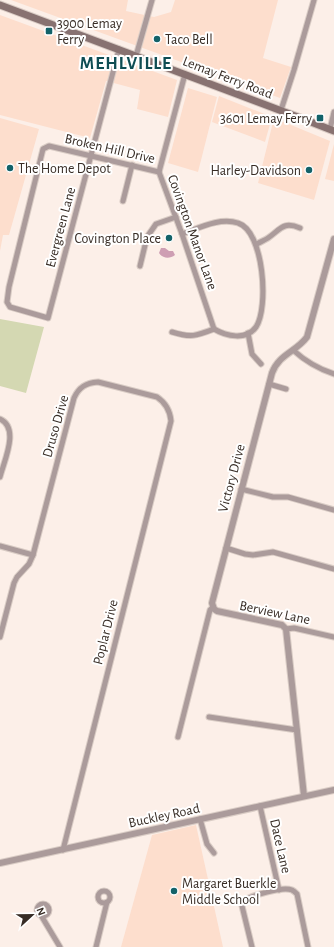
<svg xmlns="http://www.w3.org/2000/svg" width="334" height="947" font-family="'Alegreya Sans',sans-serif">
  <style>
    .built { fill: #fddecd }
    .green { fill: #d4d8b2 }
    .water { fill: #ce9eb3 }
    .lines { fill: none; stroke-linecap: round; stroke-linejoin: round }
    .minor-casing { stroke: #d9ccc5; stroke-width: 7 }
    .tertiary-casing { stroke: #d9ccc5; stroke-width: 8 }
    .secondary-casing { stroke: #d9ccc5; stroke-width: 9 }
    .minor { stroke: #ab9b9b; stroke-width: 5 }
    .tertiary { stroke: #ab9b9b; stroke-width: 6 }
    .secondary { stroke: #887271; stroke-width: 7 }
    .poi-dot { fill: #136269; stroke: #fff; stroke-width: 1.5 }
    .labels { text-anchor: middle; stroke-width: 4; stroke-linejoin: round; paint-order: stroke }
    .poi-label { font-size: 14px; fill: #372c25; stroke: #fff; text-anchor: start }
    .street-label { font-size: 14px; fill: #372c25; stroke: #fff }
    .district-label { font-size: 18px; font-weight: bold; letter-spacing: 1px; fill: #0f4d53; stroke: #fff }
  </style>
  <rect width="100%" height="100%" fill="#fcefe8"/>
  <g class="built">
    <path d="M 11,0 L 128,0 L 126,11 L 154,17 L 171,12 L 175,0 L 278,0 L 263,58 L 291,67 L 280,98 Z"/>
    <path d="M 0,15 L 177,80 L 168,117 L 137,109 L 140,90 L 106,81 L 90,138 L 0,115 Z"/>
    <path d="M 188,88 L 217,97 L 198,172 L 168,163 Z"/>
    <path d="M 219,96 L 272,117 L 265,142 L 212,122 Z"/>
    <path d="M 0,118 L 39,129 L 9,235 L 3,235 L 0,251 Z"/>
    <path d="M 274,118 L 330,141 L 314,200 L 258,183 Z"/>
    <path d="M 334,144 L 334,181 L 325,179 Z"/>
    <path d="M 196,825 L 223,947 L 121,947 L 152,835 Z"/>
  </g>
  <path class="green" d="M 0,319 L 44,327 L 26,393 L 0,386 Z"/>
  <path class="water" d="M 161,248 L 165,248 L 169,251 L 173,251 L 175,255 C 170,259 163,259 159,253 Z"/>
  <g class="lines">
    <defs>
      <g id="minor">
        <path d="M 119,49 L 117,57 L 48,318 L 10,307 L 7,302 L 9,287 L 43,149 L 49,146 L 159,172"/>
        <path d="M 136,56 L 152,0"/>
        <path d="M 185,74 L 159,172 L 182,234 L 214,329"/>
        <path d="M 281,110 L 294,70 L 314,0"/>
        <path d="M 330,129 L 334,112"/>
        <path d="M 123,201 L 132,165"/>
        <path d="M 182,234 C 199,228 220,217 238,223 C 264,231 269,308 256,327 C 246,341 226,336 214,329"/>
        <path d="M 257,244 C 260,242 265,240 268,238 C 281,229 283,221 300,228"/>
        <path d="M 140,266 L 147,237 L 156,224 L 176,217"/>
        <path d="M 172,332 C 191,338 196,336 214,329"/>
        <path d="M 248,333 L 252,354 L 261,364"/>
        <path d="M 293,350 C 305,361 319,369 334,374"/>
        <path d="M 269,384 L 286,389"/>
        <path d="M 0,419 C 20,428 4,461 0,477"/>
        <path d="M 241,489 L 273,497 L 288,497 L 334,510"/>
        <path d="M 0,546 L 33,555"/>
        <path d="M 226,548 L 245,554 L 253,555 L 273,552 L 334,569"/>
        <path d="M 286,629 L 294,628 L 334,637"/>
        <path d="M 0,637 L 14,583 L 17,577 L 29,564 L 33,555 L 74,398 C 79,387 86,383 98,382 L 157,397 C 166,403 170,410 171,421 L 63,850"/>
        <path d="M 209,717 L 297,730"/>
        <path d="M 178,737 L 210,610 L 213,607"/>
        <path d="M 260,806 L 279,890"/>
        <path d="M 200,819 L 207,844 L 214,853"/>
        <circle cx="104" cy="897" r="6"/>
        <circle cx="43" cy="910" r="6"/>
        <path d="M 42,917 L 60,947"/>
        <path d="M 96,947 L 107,902"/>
        <path d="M 252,947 L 242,906 L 243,901 C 251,896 282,886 292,890 C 294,891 296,893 297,894 L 308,947"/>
      </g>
      <g id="tertiary">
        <path d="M 304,796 L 286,629 L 282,625 L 217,611 L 214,609 L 212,603 L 272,373 C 279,354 296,352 307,337 L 334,239"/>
        <path d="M 0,863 L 334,790"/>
      </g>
      <path id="secondary" d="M 0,5 L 311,122 L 334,131"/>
    </defs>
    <use href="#minor" class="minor-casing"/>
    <use href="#tertiary" class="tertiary-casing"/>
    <use href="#secondary" class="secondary-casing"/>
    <use href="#minor" class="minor"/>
    <use href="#tertiary" class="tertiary"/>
    <use href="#secondary" class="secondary"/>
  </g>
  <g class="poi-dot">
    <rect x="45" y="27" width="8" height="8" rx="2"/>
    <circle cx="157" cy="39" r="4"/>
    <rect x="316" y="114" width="8" height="8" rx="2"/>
    <circle cx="10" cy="168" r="4"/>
    <circle cx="309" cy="170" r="4"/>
    <circle cx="169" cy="238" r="4"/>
    <circle cx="174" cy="891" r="4"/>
  </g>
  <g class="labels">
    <g class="poi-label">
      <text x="57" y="28">3900 Lemay<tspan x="57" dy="16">Ferry</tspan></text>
      <text x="165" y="44">Taco Bell</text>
      <text x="312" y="123" text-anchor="end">3601 Lemay Ferry</text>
      <text x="18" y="173">The Home Depot</text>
      <text x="301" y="175" text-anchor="end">Harley-Davidson</text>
      <text x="161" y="243" text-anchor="end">Covington Place</text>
      <text x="182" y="888">Margaret Buerkle<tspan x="182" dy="16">Middle School</tspan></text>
    </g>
    <g class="street-label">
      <text transform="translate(228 77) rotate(21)" y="5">Lemay Ferry Road</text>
      <text transform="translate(110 148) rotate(13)" y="5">Broken Hill Drive</text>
      <text transform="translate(60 227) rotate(-75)" y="5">Evergreen Lane</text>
      <text transform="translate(193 232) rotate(70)" y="5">Covington Manor Lane</text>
      <text transform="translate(55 426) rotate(-74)" y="5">Druso Drive</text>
      <text transform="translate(231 478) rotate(-75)" y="5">Victory Drive</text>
      <text transform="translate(275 612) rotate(12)" y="5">Berview Lane</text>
      <text transform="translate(105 632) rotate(-76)" y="5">Poplar Drive</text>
      <text transform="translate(164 815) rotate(-12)" y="5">Buckley Road</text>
      <text transform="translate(281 846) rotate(77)" y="5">Dace Lane</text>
    </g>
    <g class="district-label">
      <text x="126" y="69">MEHLVILLE</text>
    </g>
  </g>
  <g transform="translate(32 915) rotate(68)" stroke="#ffffff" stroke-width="3" paint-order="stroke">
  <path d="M0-3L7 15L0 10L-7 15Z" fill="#372c25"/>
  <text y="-6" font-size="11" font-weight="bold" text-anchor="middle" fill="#372c25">N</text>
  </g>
</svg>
